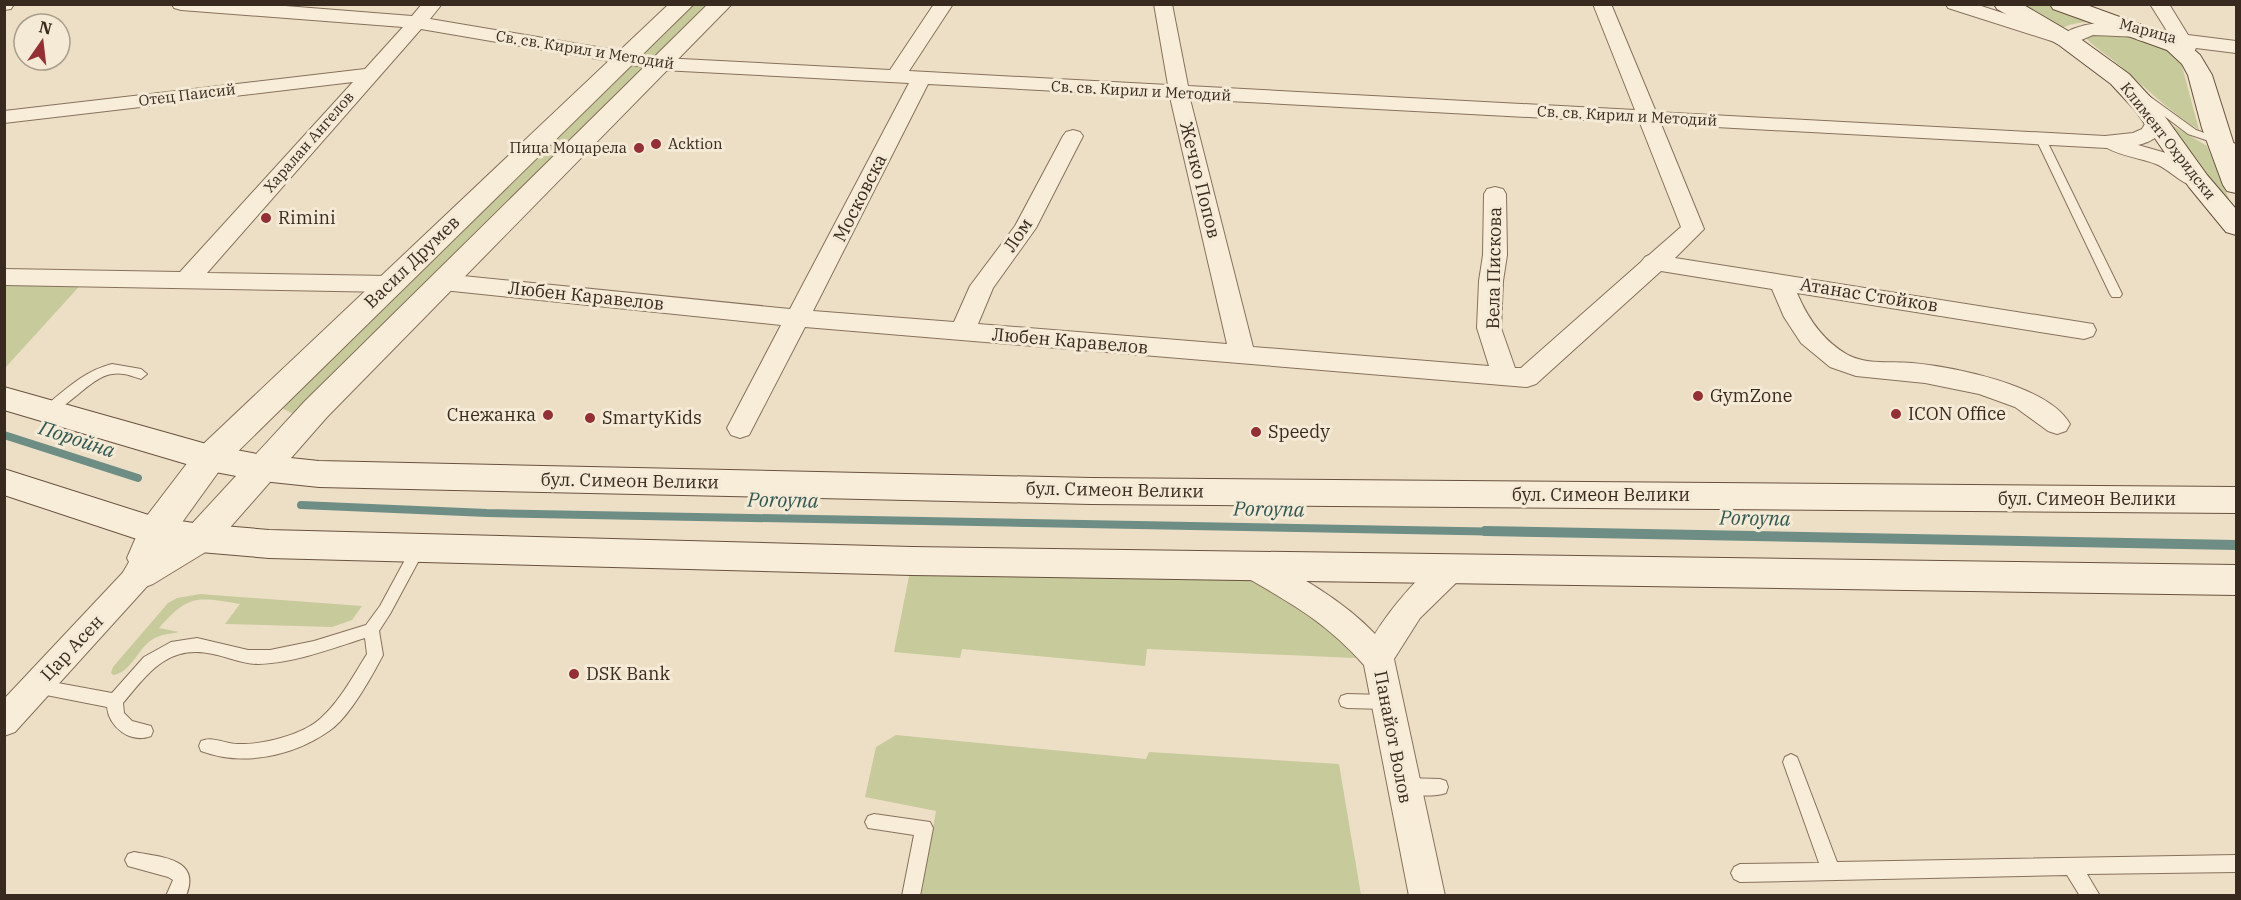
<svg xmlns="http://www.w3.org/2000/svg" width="2241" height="900" font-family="'IBM Plex Serif',serif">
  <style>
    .green { fill: #c7ca9a }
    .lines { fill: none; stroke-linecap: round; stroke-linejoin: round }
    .stream-far1 { stroke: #6e8e85; stroke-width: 8 }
    .stream { stroke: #6e8e85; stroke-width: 10 }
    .service-casing { stroke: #87715c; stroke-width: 2 }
    .minor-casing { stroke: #87715c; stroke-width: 2 }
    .tertiary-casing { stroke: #87715c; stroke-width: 2 }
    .secondary-casing { stroke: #69523f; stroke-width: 2 }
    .service { fill: #f8edd9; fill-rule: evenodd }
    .minor { fill: #f8edd9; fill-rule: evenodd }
    .tertiary { fill: #f8edd9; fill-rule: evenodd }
    .secondary { fill: #f8edd9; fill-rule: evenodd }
    .poi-dot { fill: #942f35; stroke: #f4ead5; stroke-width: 2 }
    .labels { text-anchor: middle; stroke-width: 6; stroke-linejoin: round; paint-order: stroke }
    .far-street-label { font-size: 15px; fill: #382a1f; stroke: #f4ead5 }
    .far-poi-label { font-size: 15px; fill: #382a1f; stroke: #f4ead5; text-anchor: start }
    .street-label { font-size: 18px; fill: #382a1f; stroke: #f4ead5 }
    .poi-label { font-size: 18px; fill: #382a1f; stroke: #f4ead5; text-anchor: start }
    .water-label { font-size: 20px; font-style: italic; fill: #2f5752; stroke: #f4ead5 }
  </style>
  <rect width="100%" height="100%" fill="#eddfc6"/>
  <g class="green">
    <path d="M 683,5 L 721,5 L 298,416 L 267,401 Z"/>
    <path d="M 2017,5 L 2051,5 L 2106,22 C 2090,22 2076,21 2062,28 Z"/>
    <path d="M 2092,33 L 2134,34 L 2175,52 L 2182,66 L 2199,130 C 2170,112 2145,87 2119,65 C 2108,55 2096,49 2086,38 Z"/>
    <path d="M 2165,121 L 2207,146 L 2236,216 L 2225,203 Z"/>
    <path d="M 5,277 L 86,279 L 5,368 Z"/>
    <path d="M 912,561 L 1254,568 L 1378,659 L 1147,649 L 1145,666 L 962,649 L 960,658 L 894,652 Z"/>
    <path d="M 200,594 L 362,606 L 352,620 L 332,627 L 225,624 L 240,604 C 197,597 189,594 159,628 L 179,632 C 171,634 162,634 155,638 C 138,646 133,672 113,675 L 111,673 L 113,667 L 168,603 L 177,598 Z"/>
    <path d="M 896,735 L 1146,759 L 1149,752 L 1339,764 L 1361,895 L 921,895 L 936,811 L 865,797 L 876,747 Z"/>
  </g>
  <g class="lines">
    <g class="stream-far1">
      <path d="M 4,435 L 138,478"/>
      <path d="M 301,505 L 487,513 L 1567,533"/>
    </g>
    <path class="stream" d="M 1485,531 L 2236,545"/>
    <defs>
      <g id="service">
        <path d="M 2138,88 L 2196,130 L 2236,144 L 2236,150 L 2188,134 L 2134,93 L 2133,91 Z"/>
        <path d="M 2041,136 L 2046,139 L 2122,294 L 2120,297 L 2112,297 L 2110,294 L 2036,139 Z"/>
        <path d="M 112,364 L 141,369 L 147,374 L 141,379 C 132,376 122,372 112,374 C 90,376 59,419 43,414 L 41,411 L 43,408 C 65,390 84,371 112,364 Z"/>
        <path d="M 418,543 L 423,545 L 425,549 L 390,614 L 379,631 L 383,655 C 372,676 349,718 329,731 C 293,756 244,767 201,751 L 199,746 L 201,741 C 213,736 225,744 238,744 C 262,745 303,735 321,718 C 340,701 353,676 367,654 L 365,638 C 330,649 295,663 258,664 C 242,664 228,657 213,654 C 168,644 149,672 123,703 L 124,713 L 132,721 L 151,726 L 153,731 L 151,736 C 130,744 109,727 107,707 L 36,693 L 30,691 L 28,686 L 30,681 L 36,679 L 112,693 L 144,657 L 171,642 L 197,638 L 248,650 L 270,650 L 314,641 L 366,625 L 380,606 L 413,545 Z"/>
        <path d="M 1347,694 L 1386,695 L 1392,697 L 1394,702 L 1392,707 L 1386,709 L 1347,708 L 1341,706 L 1339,701 L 1341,696 Z"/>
        <path d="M 1791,754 L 1797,757 L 1799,762 L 1837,862 L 2236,855 L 2236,872 L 2087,874 L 2100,896 L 2080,896 L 2067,875 L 1740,882 L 1734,879 L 1731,873 L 1734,867 L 1740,864 L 1819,863 L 1783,762 L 1785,757 Z"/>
        <path d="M 1405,778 L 1440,779 L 1446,781 L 1448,787 L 1446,793 C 1434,797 1411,796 1399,792 L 1397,786 L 1399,780 Z"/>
        <path d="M 874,814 L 930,822 L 933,828 L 920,896 L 902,896 L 914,835 L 868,828 L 865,822 L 868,816 Z"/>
        <path d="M 134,852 C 160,857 202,858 186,896 L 166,896 L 173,880 L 168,877 L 128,866 L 125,860 L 128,854 Z"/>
      </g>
      <g id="minor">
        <path d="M 4,4 L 14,4 L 11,9 L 4,10 Z"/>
        <path d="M 172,4 L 260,4 L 412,16 L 422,4 L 442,4 L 430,19 L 662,58 L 890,70 L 934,4 L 953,4 L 909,71 L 1168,85 L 1154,4 L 1172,4 L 1188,86 L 1635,110 L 1593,4 L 1611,4 L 1656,112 L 2105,136 L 2133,133 L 2142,129 L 2149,117 L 2156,115 L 2163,117 L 2166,121 C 2160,136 2154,141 2138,145 L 2173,155 L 2206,176 L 2209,181 L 2206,186 C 2186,191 2173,171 2156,164 C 2140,158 2121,156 2107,148 L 1661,124 L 1704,229 L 1675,258 L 2093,324 L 2096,330 L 2093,336 L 2084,339 L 1797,293 C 1808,319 1823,341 1848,355 C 1867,365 1891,361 1912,363 C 1954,367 2048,385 2070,424 L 2066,431 L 2057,434 L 2048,431 L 2015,407 L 1979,394 L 1925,383 L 1856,376 L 1830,367 L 1801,343 L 1784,317 L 1772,289 L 1661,271 L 1536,384 L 1527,387 L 805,327 L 749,435 L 740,438 L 731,435 L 727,428 L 781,325 L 443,290 L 435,288 L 431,282 L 435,276 L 443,274 L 790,309 L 909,83 L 662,70 L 421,29 L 207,273 L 389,276 L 397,278 L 401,284 L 397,290 L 389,292 L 4,285 L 4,269 L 180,272 L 353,82 L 4,123 L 4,111 L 365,69 L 403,27 L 181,10 L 174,8 ZM 928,84 L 1170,97 L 1227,344 L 978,324 L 993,288 L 1036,228 L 1083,136 L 1080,132 L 1073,130 L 1066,132 L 1063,136 L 1015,226 L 970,286 L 954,322 L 813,311 ZM 1190,99 L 1640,123 L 1681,227 L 1649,255 L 1645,257 L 1641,262 L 1521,368 L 1515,368 L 1501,328 L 1503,281 L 1507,255 L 1506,194 L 1503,189 L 1495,187 L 1487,189 L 1484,194 L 1483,255 L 1479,281 L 1477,328 L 1489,366 L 1253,347 Z"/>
        <path d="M 1946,4 L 1975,4 L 2065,33 C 2094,16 2135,24 2167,31 L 2150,4 L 2169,4 L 2188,35 L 2236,41 L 2236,53 L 2196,48 L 2194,52 L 2180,52 L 2175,44 L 2141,37 L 2093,35 L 2067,46 L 1948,8 Z"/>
        <path d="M 1254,556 C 1293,569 1347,604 1375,634 C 1387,614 1426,563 1449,558 C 1454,557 1458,559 1462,561 L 1467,569 L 1462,577 L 1420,618 L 1394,659 L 1445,896 L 1409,896 L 1364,665 C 1326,622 1292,604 1244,576 L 1239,568 L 1244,560 Z"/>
        <path d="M 140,562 L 150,565 L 155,574 L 150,583 L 15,732 L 4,736 L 4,699 L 130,565 Z"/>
      </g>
      <path id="tertiary" d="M 669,4 L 694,4 L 222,467 L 170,539 L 188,528 L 305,401 L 708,4 L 732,4 L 327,417 L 212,548 L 153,584 L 140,589 L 127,584 L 122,574 L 129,562 L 127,558 L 143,521 L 198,449 Z"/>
      <g id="secondary">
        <path d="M 1994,4 L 2022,4 L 2075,35 L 2129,74 L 2153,100 L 2207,175 L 2236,209 L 2236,235 L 2226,232 L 2189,187 L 2135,110 L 2111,84 L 2059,45 L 1997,9 Z"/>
        <path d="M 2050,4 L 2084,4 L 2183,40 L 2200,55 L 2212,75 L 2236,151 L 2236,193 L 2227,191 L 2223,185 L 2202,128 L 2188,75 L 2182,64 L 2167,50 L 2053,9 Z"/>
        <path d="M 4,387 L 210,445 L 262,455 L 319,461 L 1091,478 L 2236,487 L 2236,513 L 1091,504 L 319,487 L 262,481 L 210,471 L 4,410 Z"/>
        <path d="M 4,469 L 155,517 L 200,524 L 269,530 L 912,547 L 2236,565 L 2236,595 L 912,575 L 269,558 L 200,552 L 155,545 L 4,495 Z"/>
      </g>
    </defs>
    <use href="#service" class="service-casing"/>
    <use href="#minor" class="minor-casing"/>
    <use href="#tertiary" class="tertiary-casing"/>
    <use href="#secondary" class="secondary-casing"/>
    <use href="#service" class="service"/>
    <use href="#minor" class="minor"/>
    <use href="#tertiary" class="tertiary"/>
    <use href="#secondary" class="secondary"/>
  </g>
  <g class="poi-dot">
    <circle cx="656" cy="144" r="6"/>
    <circle cx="639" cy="148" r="6"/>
    <circle cx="266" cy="218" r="6"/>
    <circle cx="1698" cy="396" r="6"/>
    <circle cx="1896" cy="414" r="6"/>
    <circle cx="548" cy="415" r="6"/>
    <circle cx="590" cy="418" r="6"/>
    <circle cx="1256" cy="432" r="6"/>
    <circle cx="574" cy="674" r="6"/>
  </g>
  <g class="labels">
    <g class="far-street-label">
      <text transform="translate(2148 31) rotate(15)" y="5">Марица</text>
      <text transform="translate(585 50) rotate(9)" y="5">Св. св. Кирил и Методий</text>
      <text transform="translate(1141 91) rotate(3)" y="5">Св. св. Кирил и Методий</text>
      <text transform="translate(187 95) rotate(-7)" y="5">Отец Паисий</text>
      <text transform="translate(1627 116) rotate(3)" y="5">Св. св. Кирил и Методий</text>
      <text transform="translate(2168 141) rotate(52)" y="5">Климент Охридски</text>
      <text transform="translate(309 142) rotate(-49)" y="5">Харалан Ангелов</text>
    </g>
    <g class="far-poi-label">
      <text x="668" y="149">Acktion</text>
      <text x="627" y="153" text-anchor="end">Пица Моцарела</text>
    </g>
    <g class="street-label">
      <text transform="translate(1200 180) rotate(76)" y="6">Жечко Попов</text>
      <text transform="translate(860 198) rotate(-63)" y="6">Московска</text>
      <text transform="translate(1018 235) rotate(-56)" y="6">Лом</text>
      <text transform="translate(412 262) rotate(-44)" y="6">Васил Друмев</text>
      <text transform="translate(1494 268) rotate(-89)" y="6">Вела Пискова</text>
      <text transform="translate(1869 295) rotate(9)" y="6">Атанас Стойков</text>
      <text transform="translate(586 296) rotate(6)" y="6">Любен Каравелов</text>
      <text transform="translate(1070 341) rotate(5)" y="6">Любен Каравелов</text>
      <text transform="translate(630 481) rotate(1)" y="6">бул. Симеон Велики</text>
      <text transform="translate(1115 490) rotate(1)" y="6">бул. Симеон Велики</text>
      <text x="1601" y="501">бул. Симеон Велики</text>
      <text x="2087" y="505">бул. Симеон Велики</text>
      <text transform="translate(72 648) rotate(-47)" y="6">Цар Асен</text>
      <text transform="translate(1393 737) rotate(79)" y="6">Панайот Волов</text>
    </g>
    <g class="poi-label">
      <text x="278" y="224">Rimini</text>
      <text x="1710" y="402">GymZone</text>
      <text x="1908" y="420">ICON Office</text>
      <text x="536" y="421" text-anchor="end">Снежанка</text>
      <text x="602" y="424">SmartyKids</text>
      <text x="1268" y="438">Speedy</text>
      <text x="586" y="680">DSK Bank</text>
    </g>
    <g class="water-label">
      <text transform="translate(77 439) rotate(18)" y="7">Поройна</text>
      <text transform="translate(783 500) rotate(1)" y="7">Poroyna</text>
      <text transform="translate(1269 509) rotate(1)" y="7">Poroyna</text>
      <text transform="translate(1755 518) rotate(1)" y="7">Poroyna</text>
    </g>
  </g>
  <rect width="2241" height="900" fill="none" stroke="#382a1f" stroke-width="12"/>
  <g transform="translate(42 42) rotate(14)"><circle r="28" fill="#f4ead5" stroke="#a99d8c" stroke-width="1.5"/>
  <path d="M0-4.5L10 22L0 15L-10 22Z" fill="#942f35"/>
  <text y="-9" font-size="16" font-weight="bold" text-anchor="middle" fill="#382a1f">N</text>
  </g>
</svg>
